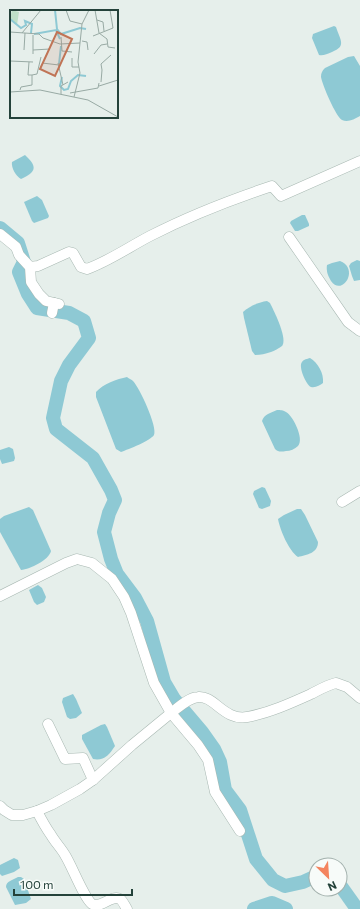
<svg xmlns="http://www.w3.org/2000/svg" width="360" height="909" font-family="Commissioner,sans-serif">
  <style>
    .water { fill: #8ec9d4 }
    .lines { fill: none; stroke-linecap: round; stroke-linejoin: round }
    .river { stroke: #8ec9d4; stroke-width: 14 }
    .minor-casing { stroke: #a8b8b2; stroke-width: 11 }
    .minor { stroke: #fff; stroke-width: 10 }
    .inset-river { fill: none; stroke: #8ec9d4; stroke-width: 2 }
    .inset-road { fill: none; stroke: #98aaa4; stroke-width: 1 }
    .view { fill: #c07456; fill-opacity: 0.15; stroke: #c07456; stroke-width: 2 }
    .inset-edge { fill: none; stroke: #24423a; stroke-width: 2 }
  </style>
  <rect width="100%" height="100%" fill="#e6efeb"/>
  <g class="water">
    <path d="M 334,26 L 336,27 C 340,40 347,46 332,52 C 327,54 323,56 319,55 L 312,38 L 313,34 Z"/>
    <path d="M 354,56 L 360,66 L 360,116 C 354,119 348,123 342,120 C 336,117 322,84 321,77 C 321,73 322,71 325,68 L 348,57 Z"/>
    <path d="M 25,155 C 38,167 36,172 21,179 C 16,176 11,168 12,162 Z"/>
    <path d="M 37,196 L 42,200 L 49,216 L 48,218 L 34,223 L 32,221 L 24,202 Z"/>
    <path d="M 302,215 L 305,215 L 309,224 L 309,226 L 298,231 L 295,231 L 290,223 L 291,221 Z"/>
    <path d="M 357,260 L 360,261 L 360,280 L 354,281 L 352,276 L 349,266 L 351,263 Z"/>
    <path d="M 340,261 C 360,269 342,297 331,281 C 328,276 326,271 327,265 L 332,263 Z"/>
    <path d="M 267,301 L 270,303 C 274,311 288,339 282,346 C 279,348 274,351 271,352 C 265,354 261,355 255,355 L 252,351 L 244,318 L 243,312 C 250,306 259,302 267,301 Z"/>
    <path d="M 310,358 C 318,363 324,373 323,383 C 320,385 316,388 311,387 C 306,385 298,366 302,362 C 304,359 307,359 310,358 Z"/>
    <path d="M 127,377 C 128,378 132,380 133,381 C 139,387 158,427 154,435 C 150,441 129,449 121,452 L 116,449 L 96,397 L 96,392 C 103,384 117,379 127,377 Z"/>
    <path d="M 277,410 C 279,410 283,410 284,411 C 292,413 305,439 298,446 C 295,449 290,451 286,451 C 281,452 278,452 275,449 L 262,421 C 264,414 271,413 277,410 Z"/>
    <path d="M 9,447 L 13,449 L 15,458 L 14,461 L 2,464 L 0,459 L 0,450 Z"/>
    <path d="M 262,487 L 265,488 L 271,501 L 270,506 L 262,509 L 259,508 L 253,494 L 254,491 Z"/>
    <path d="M 29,507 L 33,510 L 51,551 C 49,560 30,569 21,570 L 0,532 L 0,519 L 4,516 Z"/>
    <path d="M 297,509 L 301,509 L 305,515 L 318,542 C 318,553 307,555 298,557 C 289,551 280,530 278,519 L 284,515 Z"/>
    <path d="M 38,585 L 42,588 L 46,597 L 44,602 L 37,605 L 34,602 L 29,590 Z"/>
    <path d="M 73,694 L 76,699 L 82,713 L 76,718 L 70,719 L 67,717 L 62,702 L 63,698 Z"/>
    <path d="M 105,724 L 107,727 L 115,746 C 109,755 104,761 93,759 L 82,739 L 82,735 L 101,725 Z"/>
    <path d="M 14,858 L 18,860 L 20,868 L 14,872 L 2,876 L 0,874 L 0,865 Z"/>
    <path d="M 18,877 L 21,877 L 24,879 L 31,899 L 26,903 L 15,905 L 6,887 C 6,881 13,880 18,877 Z"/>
  </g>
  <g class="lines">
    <g class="river">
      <path d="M 0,228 L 18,243 L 24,262 L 19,272 L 28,294 L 37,308 L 69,313 L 84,321 L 89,338 L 69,365 L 61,381 L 53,418 L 56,429 L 93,458 L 111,490 L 115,500 L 109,513 L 104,532 L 111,559 L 117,574 L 135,598 L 147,621 L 164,682 L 174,699 L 202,732 L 214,749 L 220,762 L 225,790 L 240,810 L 256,859 L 273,880 L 285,886 L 303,882 L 316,876"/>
      <path d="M 340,885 L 357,909"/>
      <path d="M 254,909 L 272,903 L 286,909"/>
    </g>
    <defs>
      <g id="minor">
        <path d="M 0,234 L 16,247 L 19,255 L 30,267 L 31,282 L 39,294 L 46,301 L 59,304"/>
        <path d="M 289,237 L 348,322 L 360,331"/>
        <path d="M 30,267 L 38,266 L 69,252 L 73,253 L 81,267 L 87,269 C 109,261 129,247 150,236 C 189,216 230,200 272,186 L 281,196 L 360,161"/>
        <path d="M 52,313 L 54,303"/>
        <path d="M 342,502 L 360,491"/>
        <path d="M 0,596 L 66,563 L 77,559 L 92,563 L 112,579 L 124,597 L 131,613 L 154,683 L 171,713 L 198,745 L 208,760 L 215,792 L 240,831"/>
        <path d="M 48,724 L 65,759 L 83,758 L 93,780"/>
        <path d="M 0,806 L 4,810 L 12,815 L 23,815 L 37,811 L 51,805 L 80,789 L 93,780 L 132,745 L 171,713 C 179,707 188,698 198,697 C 214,695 224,721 247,717 C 269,713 291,703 311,694 C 319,690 327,685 336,683 L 347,687 L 360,698"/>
        <path d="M 37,811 C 41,819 46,828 51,835 C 55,842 61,848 65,855 C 72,866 84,898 92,904 C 101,909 112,894 120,899 C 123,901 125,906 127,909"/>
      </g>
    </defs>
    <use href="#minor" class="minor-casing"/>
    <use href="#minor" class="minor"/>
  </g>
  <g transform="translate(10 10)">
    <rect width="108" height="108" fill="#e6efeb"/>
    <path d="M 2,0 L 9,2 L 7,15 L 0,9 Z" fill="#bfe0c8"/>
    <path class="inset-river" d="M 45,0 L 47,19 L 51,24 L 70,18 L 76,19M 0,9 L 11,18 L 16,15 L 15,11 L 22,14 L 21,23M 24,24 L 46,20 L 50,29M 49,54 L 51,36M 52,67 L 50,76 L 54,80 L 58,79 L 61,71 L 68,65 L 76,66"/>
    <path class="inset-road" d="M 56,0 L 60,11 L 72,14M 85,0 L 89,23 L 97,29 L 98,37 L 105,38M 87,10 L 93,12 L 94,21M 0,22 L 29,24 L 33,28 L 50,34 L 70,33M 12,23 L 31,0M 23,25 L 23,44M 83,26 L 103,18 L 100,0M 51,27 L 52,41 L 62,42M 72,31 L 77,32 L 78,40M 14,40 L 15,23M 23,40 L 40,39M 84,44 L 91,35 L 97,34M 62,48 L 62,57 L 69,57M 0,51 L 23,52M 19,52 L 18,65 L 22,65M 32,53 L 49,55M 48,53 L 53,75M 108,59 L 108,74M 92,60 L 91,54 L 101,45M 91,72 L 92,60M 89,76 L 108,70M 10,80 L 11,77 L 22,75 L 22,65 L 27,64 L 31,47M 0,82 L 30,80 L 78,90 L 108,107M 60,83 L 88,78 L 89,73M 51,84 L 51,76 L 58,72M 64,87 L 70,63 L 68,52 L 72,14 L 79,0"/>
    <path class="view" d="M 47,22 L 62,29 L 45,66 L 30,59 Z"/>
    <rect width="108" height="108" class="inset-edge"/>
  </g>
  <g transform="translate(328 877) rotate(155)"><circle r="19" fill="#f7fbf9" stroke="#a3b1ad"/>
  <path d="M0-3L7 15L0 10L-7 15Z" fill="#f4845f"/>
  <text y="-6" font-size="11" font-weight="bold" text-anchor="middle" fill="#24423a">N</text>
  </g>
  <path d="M14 889v6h118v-6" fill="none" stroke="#24423a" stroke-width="2"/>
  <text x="20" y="889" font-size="12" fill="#24423a" stroke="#f7fbf9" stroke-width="3" paint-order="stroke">100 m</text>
</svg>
